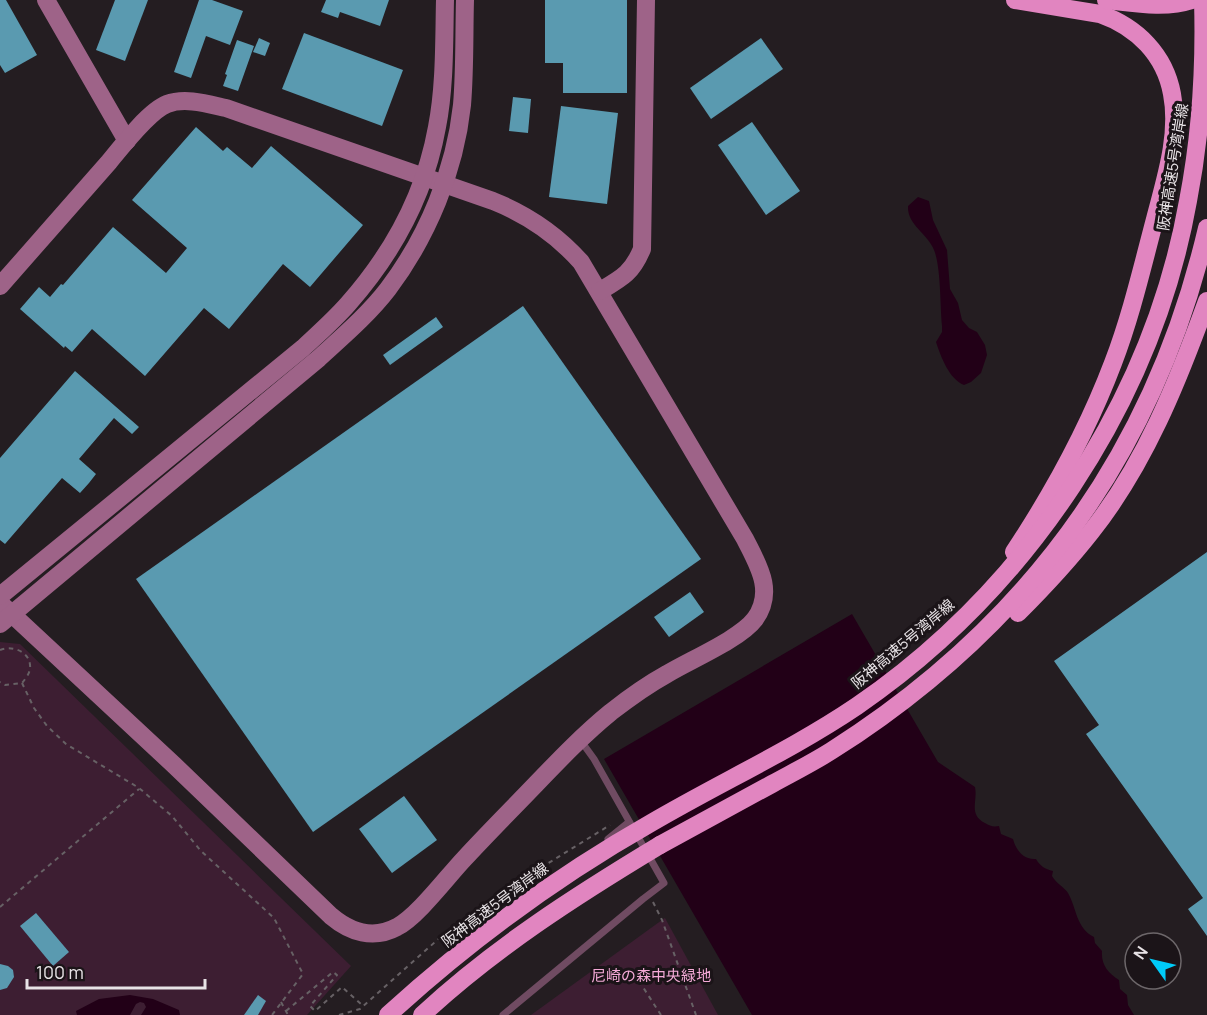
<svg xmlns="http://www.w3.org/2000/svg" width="1207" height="1015" font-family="Manrope,'Noto Sans JP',sans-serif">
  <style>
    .green { fill: #3d1e32 }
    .water { fill: #220017 }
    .building { fill: #5a9ab0 }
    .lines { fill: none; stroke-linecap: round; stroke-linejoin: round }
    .path { stroke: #676165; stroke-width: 2; stroke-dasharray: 4.5 4.5; stroke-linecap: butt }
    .lane { stroke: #704b62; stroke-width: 7 }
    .secondary { stroke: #9e6388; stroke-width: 18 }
    .highway { stroke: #e185c0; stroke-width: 18 }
    .highway-bridge { stroke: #e185c0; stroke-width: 18 }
    .labels { text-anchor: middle; stroke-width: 6; stroke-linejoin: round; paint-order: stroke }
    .street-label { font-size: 15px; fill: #e8e3e6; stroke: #1b1418 }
    .park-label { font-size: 15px; fill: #f4aad7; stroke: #1b1418 }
  </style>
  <rect width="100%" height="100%" fill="#241d21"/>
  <g class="green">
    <path d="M 0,642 L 20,644 L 351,966 L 307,1015 L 0,1015 Z"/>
    <path d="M 665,918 L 718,1015 L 531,1015 L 662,920 Z"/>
  </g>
  <g class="water">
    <path d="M 918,197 L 929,201 L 933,220 L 947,250 L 950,289 L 958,303 L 962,320 L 969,328 L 977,332 L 985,345 L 987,355 L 981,373 L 971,382 L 964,385 C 949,379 941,357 936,342 L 942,332 L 942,326 C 940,306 941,267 934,250 C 927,233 907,225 908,206 Z"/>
    <path d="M 852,614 L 938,762 L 975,787 C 978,801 968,814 985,823 C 990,826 993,827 999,826 L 1001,834 L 1013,839 C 1016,850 1023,860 1036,859 C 1040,866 1045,869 1053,871 L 1052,876 C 1056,883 1065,888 1068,893 C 1077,909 1076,928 1094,937 L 1095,943 L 1102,951 C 1101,965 1108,973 1119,980 L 1120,989 L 1127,995 L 1128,1005 L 1134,1015 L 752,1015 L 604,759 Z"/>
    <path d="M 130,995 L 153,999 L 179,1010 L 180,1015 L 141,1015 L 146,1007 L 144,1003 L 140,1002 L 136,1004 L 130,1015 L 77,1015 L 76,1011 L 99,999 Z"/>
  </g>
  <g class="building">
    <path d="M 0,0 L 6,0 L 37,55 L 5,73 L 0,65 Z"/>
    <path d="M 115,0 L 148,0 L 125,61 L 96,50 Z"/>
    <path d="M 199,0 L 212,0 L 243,11 L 230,45 L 206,36 L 191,78 L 174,72 Z"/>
    <path d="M 326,0 L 389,0 L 380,26 L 340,12 L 338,18 L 321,12 Z"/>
    <path d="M 545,0 L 627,0 L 627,93 L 563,93 L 563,63 L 545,63 Z"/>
    <path d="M 304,33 L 403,70 L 382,126 L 282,89 Z"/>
    <path d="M 259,38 L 270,43 L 265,56 L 253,52 Z"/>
    <path d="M 761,38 L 783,69 L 711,119 L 690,88 Z"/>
    <path d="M 237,40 L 254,46 L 238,91 L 223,86 L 227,75 L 225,74 Z"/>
    <path d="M 513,97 L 531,99 L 528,133 L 509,131 Z"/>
    <path d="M 561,106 L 618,113 L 607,204 L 549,197 Z"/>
    <path d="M 752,122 L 800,191 L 766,215 L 718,145 Z"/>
    <path d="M 196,127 L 223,151 L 227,147 L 252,168 L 271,146 L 363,225 L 310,287 L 283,264 L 229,329 L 204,308 L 145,376 L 92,329 L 72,352 L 65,346 L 64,348 L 20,309 L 39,287 L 50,297 L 61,284 L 63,285 L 113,227 L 166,273 L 187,248 L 132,200 Z"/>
    <path d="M 523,306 L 701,559 L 313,832 L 136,579 Z"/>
    <path d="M 436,317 L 443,327 L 390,365 L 383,355 Z"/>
    <path d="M 75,371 L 139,427 L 132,434 L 114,418 L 79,459 L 96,474 L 89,483 L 80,493 L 62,478 L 5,544 L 0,540 L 0,458 Z"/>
    <path d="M 1207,552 L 1207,936 L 1188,909 L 1203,898 L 1086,734 L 1099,725 L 1054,661 Z"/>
    <path d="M 690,592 L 704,612 L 669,637 L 654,617 Z"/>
    <path d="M 404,796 L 437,840 L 392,873 L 359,829 Z"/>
    <path d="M 36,913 L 69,952 L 53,966 L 20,926 Z"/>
    <path d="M 0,964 L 8,966 L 13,970 L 14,977 L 7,988 L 0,990 Z"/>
    <path d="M 258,995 L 266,1001 L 258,1015 L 244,1015 Z"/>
  </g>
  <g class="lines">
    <g class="path">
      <path d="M 0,650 C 11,645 29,651 30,665 C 31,672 26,678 22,683 L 5,685 L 0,682"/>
      <path d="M 22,683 L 34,708 L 47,726 L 66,744 L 139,788 L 172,816 L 201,851 L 274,918 L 303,974 L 272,1015"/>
      <path d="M 653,902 L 662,920 L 696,1015"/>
      <path d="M 0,907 L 139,789"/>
      <path d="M 639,981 L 661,1015"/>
      <path d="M 281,1002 L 288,1015"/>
      <path d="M 286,1011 L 333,972 L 337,975 L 310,1006 L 315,1011 L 342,987 L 362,1005"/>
      <path d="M 339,1015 L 360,1009 L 444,934 L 521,880 L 610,825"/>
    </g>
    <g class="lane">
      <path d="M 608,839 L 629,822"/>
      <path d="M 503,1015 L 643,899 L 664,883 L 594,759 L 581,741"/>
    </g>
    <g class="secondary">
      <path d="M 46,0 L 127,141"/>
      <path d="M 0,286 C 36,245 73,203 109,162 C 122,146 149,111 167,104 C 185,97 208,104 226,108 L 493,201 C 528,215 556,234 581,262 L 745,539 C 758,565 775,591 755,619 C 740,639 690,660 667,674 C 647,685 629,698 611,712 C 584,734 560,759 536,784 C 512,809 487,834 464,859 C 447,877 417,917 397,927 C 373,940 350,932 331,916 L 174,765 L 0,603"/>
      <path d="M 600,291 C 622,278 632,273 642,249 L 646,0"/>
      <path d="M 0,596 L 303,348 C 318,334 334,320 348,304 C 393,253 425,194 437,127 C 445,86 444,42 445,0"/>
      <path d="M 0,624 L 318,359 C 342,337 368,315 388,289 C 428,236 455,170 462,105 C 465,70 464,35 465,0"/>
    </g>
    <g class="highway">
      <path d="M 1014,552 C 1053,493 1088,429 1113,363 C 1131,316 1142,268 1155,219 C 1165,180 1180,135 1172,94 C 1165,55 1137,27 1100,14 L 1015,0"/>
      <path d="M 1018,613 C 1044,587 1069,560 1091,532 C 1145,464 1178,381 1207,301"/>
      <path d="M 660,845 C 698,824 735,804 772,784 C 792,773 812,763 831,751 C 1027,627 1154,455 1207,228"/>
    </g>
    <g class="highway-bridge">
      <path d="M 1106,0 C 1134,3 1165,9 1192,0"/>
      <path d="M 388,1015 C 469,941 556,877 651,823 C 719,783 792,750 857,706 C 1026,590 1152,403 1188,201 C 1201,134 1205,68 1203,0"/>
      <path d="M 422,1015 C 494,948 577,895 660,845"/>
    </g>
  </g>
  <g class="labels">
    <g class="street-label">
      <text transform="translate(1173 167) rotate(-81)" y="5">阪神高速5号湾岸線</text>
      <text transform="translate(903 644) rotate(-40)" y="5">阪神高速5号湾岸線</text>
      <text transform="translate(495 905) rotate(-37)" y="5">阪神高速5号湾岸線</text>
    </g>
    <g class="park-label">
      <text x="651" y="981">尼崎の森中央緑地</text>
    </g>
  </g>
  <g transform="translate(1153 961) rotate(304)"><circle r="28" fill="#1b1418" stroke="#6d676a" stroke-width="1.5"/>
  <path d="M0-4.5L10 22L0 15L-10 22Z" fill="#00cbf8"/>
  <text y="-9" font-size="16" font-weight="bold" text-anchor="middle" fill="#e8e3e6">N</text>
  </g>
  <path d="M27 979v9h178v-9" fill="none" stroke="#e8e3e6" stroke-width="3"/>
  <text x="36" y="979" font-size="18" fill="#e8e3e6" stroke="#1b1418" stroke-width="4.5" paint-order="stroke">100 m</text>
</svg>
